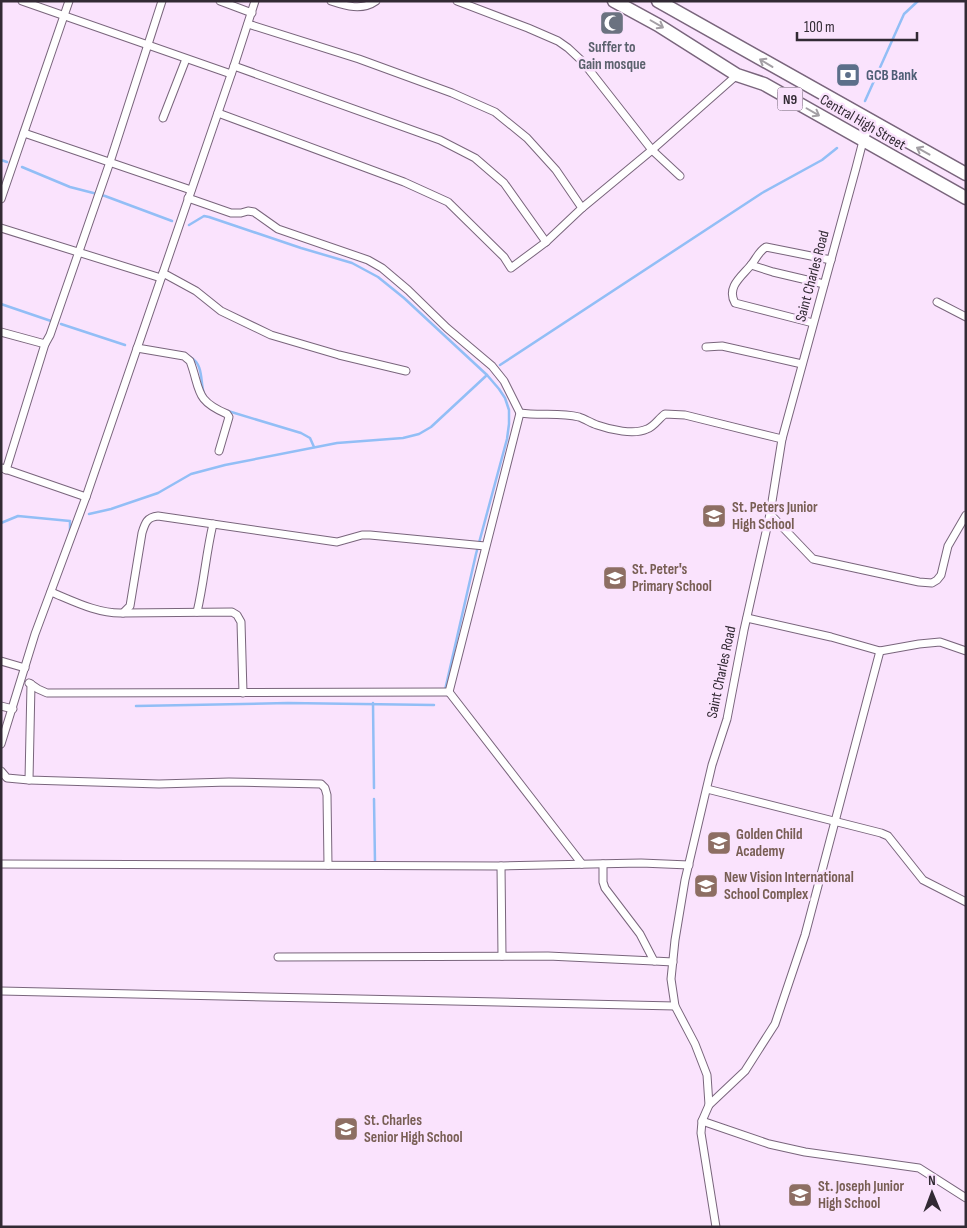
<svg xmlns="http://www.w3.org/2000/svg" width="967" height="1228" font-family="'Sofia Sans Condensed',sans-serif">
  <style>
    .lines { fill: none; stroke-linecap: round; stroke-linejoin: round }
    .stream { stroke: #92bef6; stroke-width: 2.5 }
    .street-casing { stroke: #79657c; stroke-width: 9 }
    .highway-casing { stroke: #79657c; stroke-width: 15 }
    .street { stroke: #fff; stroke-width: 7 }
    .highway { stroke: #fff; stroke-width: 12 }
    .oneway { stroke: #a39fa4 }
    .labels { text-anchor: middle; stroke-width: 5; stroke-linejoin: round; paint-order: stroke }
    .shield { fill: #fae3fd; stroke: #6e6270; stroke-width: 1 }
    .shield-label { font-size: 14px; font-weight: bold; fill: #322a34 }
    .worship-label { font-size: 15px; font-weight: bold; fill: #5b616d; stroke: #fae3fd }
    .service-label { font-size: 15px; font-weight: bold; fill: #4e5e75; stroke: #fae3fd; text-anchor: start }
    .street-label { font-size: 15px; fill: #322a34; stroke: #fae3fd }
    .education-label { font-size: 15px; font-weight: bold; fill: #785e54; stroke: #fae3fd; text-anchor: start }
  </style>
  <rect width="100%" height="100%" fill="#fae3fd"/>
  <g class="lines">
    <g class="stream">
      <path d="M 865,101 L 904,14 L 918,1"/>
      <path d="M 1,160 L 7,162"/>
      <path d="M 22,167 L 70,187 L 105,196 L 172,221"/>
      <path d="M 189,225 L 204,216 L 209,217 L 301,248 L 352,263 L 378,277 L 404,298 L 487,375 L 499,389 L 505,398 L 509,410 L 509,424 L 507,439 L 476,554 L 445,690"/>
      <path d="M 1,304 L 51,321"/>
      <path d="M 61,324 L 125,345"/>
      <path d="M 190,357 C 204,364 200,382 204,394"/>
      <path d="M 500,365 L 762,193 L 822,160 L 837,148"/>
      <path d="M 228,411 L 301,433 L 310,438 L 314,447"/>
      <path d="M 89,514 L 111,509 L 158,493 L 191,474 L 225,465 L 337,443 L 403,438 L 419,434 L 431,427 L 487,375"/>
      <path d="M 1,523 L 18,516 L 70,521 L 70,532"/>
      <path d="M 373,703 L 374,788"/>
      <path d="M 136,706 L 288,703 L 434,705"/>
      <path d="M 374,799 L 375,863"/>
    </g>
    <defs>
      <g id="street">
        <path d="M 22,1 L 231,74"/>
        <path d="M 220,1 L 252,13"/>
        <path d="M 331,1 C 346,6 362,11 376,1"/>
        <path d="M 457,1 L 528,28 L 558,41 L 568,48 L 583,62 L 652,150 L 680,176"/>
        <path d="M 248,24 L 359,59 L 452,93 L 495,112 L 527,138 L 556,170 L 582,208"/>
        <path d="M 234,66 L 440,140 L 475,158 L 504,183 L 546,242"/>
        <path d="M 218,113 L 404,182 L 448,202 L 504,257 L 511,268 L 546,242 L 582,208 L 652,150 L 737,75"/>
        <path d="M 163,118 L 186,59"/>
        <path d="M 24,133 L 191,190"/>
        <path d="M 188,198 L 231,213 L 241,213 L 248,211 L 254,212 L 278,229 L 368,260 L 382,268 L 408,290 L 447,328 L 492,366 L 504,381 L 520,413 C 540,416 560,412 579,417 C 585,419 591,423 597,425 C 611,430 634,435 647,429 C 654,427 659,418 665,414 L 685,415 L 782,439"/>
        <path d="M 1,199 L 69,1"/>
        <path d="M 1,228 L 161,278"/>
        <path d="M 751,265 L 773,272 L 824,284"/>
        <path d="M 163,273 L 196,291 L 221,311 L 271,335 L 339,355 L 406,371"/>
        <path d="M 937,302 L 966,317"/>
        <path d="M 813,323 L 735,303 C 726,287 742,276 751,265 C 756,259 759,251 766,247 L 831,260"/>
        <path d="M 1,332 L 45,344 L 50,335 L 110,162 L 162,1"/>
        <path d="M 706,347 L 722,346 L 802,364"/>
        <path d="M 137,348 L 184,356 L 190,361 C 201,390 194,400 227,414 L 229,417 L 219,451"/>
        <path d="M 2,468 L 86,497"/>
        <path d="M 6,470 L 45,344"/>
        <path d="M 770,514 L 813,559 L 919,582 L 932,583 L 937,580 L 941,575 L 948,546 L 966,515"/>
        <path d="M 51,592 C 73,601 98,614 123,613 L 130,606 L 142,533 C 145,523 147,517 158,516 L 337,542 L 362,535 L 370,535 L 485,546"/>
        <path d="M 197,612 C 204,583 206,553 213,524"/>
        <path d="M 123,613 L 232,612 L 237,615 L 241,622 L 243,693"/>
        <path d="M 747,618 L 831,637 L 880,651 L 919,644 L 940,642 L 966,651"/>
        <path d="M 1,661 L 25,668"/>
        <path d="M 29,683 L 38,689 L 47,693 L 449,692"/>
        <path d="M 31,684 L 29,780 L 159,784 L 229,782 L 321,784 L 325,788 L 327,795 L 328,865"/>
        <path d="M 449,692 L 520,413"/>
        <path d="M 449,692 L 582,864"/>
        <path d="M 1,706 L 13,709"/>
        <path d="M 1,744 L 35,634 L 86,497 L 234,66 L 255,1"/>
        <path d="M 1,771 L 7,778 L 29,780"/>
        <path d="M 707,789 L 881,833 L 888,836 L 923,880 L 966,902"/>
        <path d="M 1,864 L 501,866 L 641,863 L 689,865"/>
        <path d="M 603,864 L 603,882 L 605,888 L 640,934 L 654,961 L 673,962"/>
        <path d="M 501,866 L 502,956"/>
        <path d="M 278,957 L 548,956 L 654,961"/>
        <path d="M 1,991 L 675,1006"/>
        <path d="M 709,1105 L 745,1071 L 775,1024 L 805,935 L 880,651"/>
        <path d="M 702,1121 L 769,1144 L 805,1152 L 919,1168 L 966,1198"/>
        <path d="M 716,1227 L 701,1133 L 702,1121 L 709,1105 L 707,1075 L 695,1044 L 675,1006 L 671,979 L 675,940 L 685,880 L 712,765 L 727,719 L 744,630 L 770,514 L 782,439 L 856,168 L 863,141 L 872,122"/>
      </g>
      <g id="highway">
        <path d="M 614,1 L 658,25 L 737,75 L 764,84 L 966,198"/>
        <path d="M 658,1 L 966,174"/>
      </g>
    </defs>
    <use href="#street" class="street-casing"/>
    <use href="#highway" class="highway-casing"/>
    <use href="#street" class="street"/>
    <use href="#highway" class="highway"/>
  </g>
  <defs><path id="oneway-shaft" d="M-6 0H5M1.5-3L5.5 0L1.5 3" fill="none" stroke-width="1.6" stroke-linecap="round" stroke-linejoin="round" transform="scale(1.25)"/></defs>
  <g class="oneway">
    <use href="#oneway-shaft" transform="translate(657 24) rotate(30)"/>
    <use href="#oneway-shaft" transform="translate(766 63) rotate(-149)"/>
    <use href="#oneway-shaft" transform="translate(813 112) rotate(30)"/>
    <use href="#oneway-shaft" transform="translate(923 151) rotate(-151)"/>
  </g>
  <defs>
    <symbol id="mosque-square" viewBox="-11 -11 22 22"><rect x="-9" y="-9" width="18" height="18" rx="4" fill="#6b7280" stroke="#fae3fd"/><path d="M3.5-4.9A6 6 0 1 0 3.5 4.9A5 5 0 1 1 3.5-4.9Z" fill="#fff"/></symbol>
    <symbol id="bank-square" viewBox="-11 -11 22 22"><rect x="-9" y="-9" width="18" height="18" rx="4" fill="#5c6f8a" stroke="#fae3fd"/><path d="M-6-4H6V4H-6ZM0-2.3a2.3 2.3 0 1 0 0 4.6a2.3 2.3 0 1 0 0-4.6Z" fill="#fff"/></symbol>
    <symbol id="school-square" viewBox="-11 -11 22 22"><rect x="-9" y="-9" width="18" height="18" rx="4" fill="#8d6e63" stroke="#fae3fd"/><path d="M0-5L7-2L0 1L-7-2ZM-4 1L0 2.5L4 1V4Q0 6-4 4Z" fill="#fff"/></symbol>
  </defs>
  <g fill-rule="evenodd">
    <use href="#mosque-square" x="598" y="9" width="28" height="28"/>
    <use href="#bank-square" x="834" y="61" width="28" height="28"/>
    <use href="#school-square" x="700" y="502" width="28" height="28"/>
    <use href="#school-square" x="601" y="564" width="28" height="28"/>
    <use href="#school-square" x="705" y="829" width="28" height="28"/>
    <use href="#school-square" x="692" y="872" width="28" height="28"/>
    <use href="#school-square" x="332" y="1115" width="28" height="28"/>
    <use href="#school-square" x="786" y="1181" width="28" height="28"/>
  </g>
  <g class="labels">
    <rect class="shield" x="777.5" y="87.5" width="25" height="23" rx="4"/>
    <g class="shield-label">
      <text x="790" y="104">N9</text>
    </g>
    <g class="worship-label">
      <text x="612" y="52">Suffer to<tspan x="612" dy="17">Gain mosque</tspan></text>
    </g>
    <g class="service-label">
      <text x="866" y="80">GCB Bank</text>
    </g>
    <g class="street-label">
      <text transform="translate(863 122) rotate(30)" y="5">Central High Street</text>
      <text transform="translate(812 276) rotate(-75)" y="5">Saint Charles Road</text>
      <text transform="translate(721 672) rotate(-78)" y="5">Saint Charles Road</text>
    </g>
    <g class="education-label">
      <text x="732" y="512">St. Peters Junior<tspan x="732" dy="17">High School</tspan></text>
      <text x="632" y="574">St. Peter's<tspan x="632" dy="17">Primary School</tspan></text>
      <text x="736" y="839">Golden Child<tspan x="736" dy="17">Academy</tspan></text>
      <text x="724" y="882">New Vision International<tspan x="724" dy="17">School Complex</tspan></text>
      <text x="364" y="1125">St. Charles<tspan x="364" dy="17">Senior High School</tspan></text>
      <text x="818" y="1191">St. Joseph Junior<tspan x="818" dy="17">High School</tspan></text>
    </g>
  </g>
  <rect width="967" height="1228" fill="none" stroke="#322a34" stroke-width="5"/>
  <g transform="translate(932 1193) rotate(359)" stroke="#fae3fd" stroke-width="4" paint-order="stroke">
  <path d="M0-4L9 19L0 12L-9 19Z" fill="#322a34"/>
  <text y="-8" font-size="14" font-weight="bold" text-anchor="middle" fill="#322a34">N</text>
  </g>
  <path d="M797 32v8h120v-8" fill="none" stroke="#322a34" stroke-width="2.5"/>
  <text x="804" y="32" font-size="15" fill="#322a34" stroke="#fae3fd" stroke-width="4" paint-order="stroke">100 m</text>
</svg>
